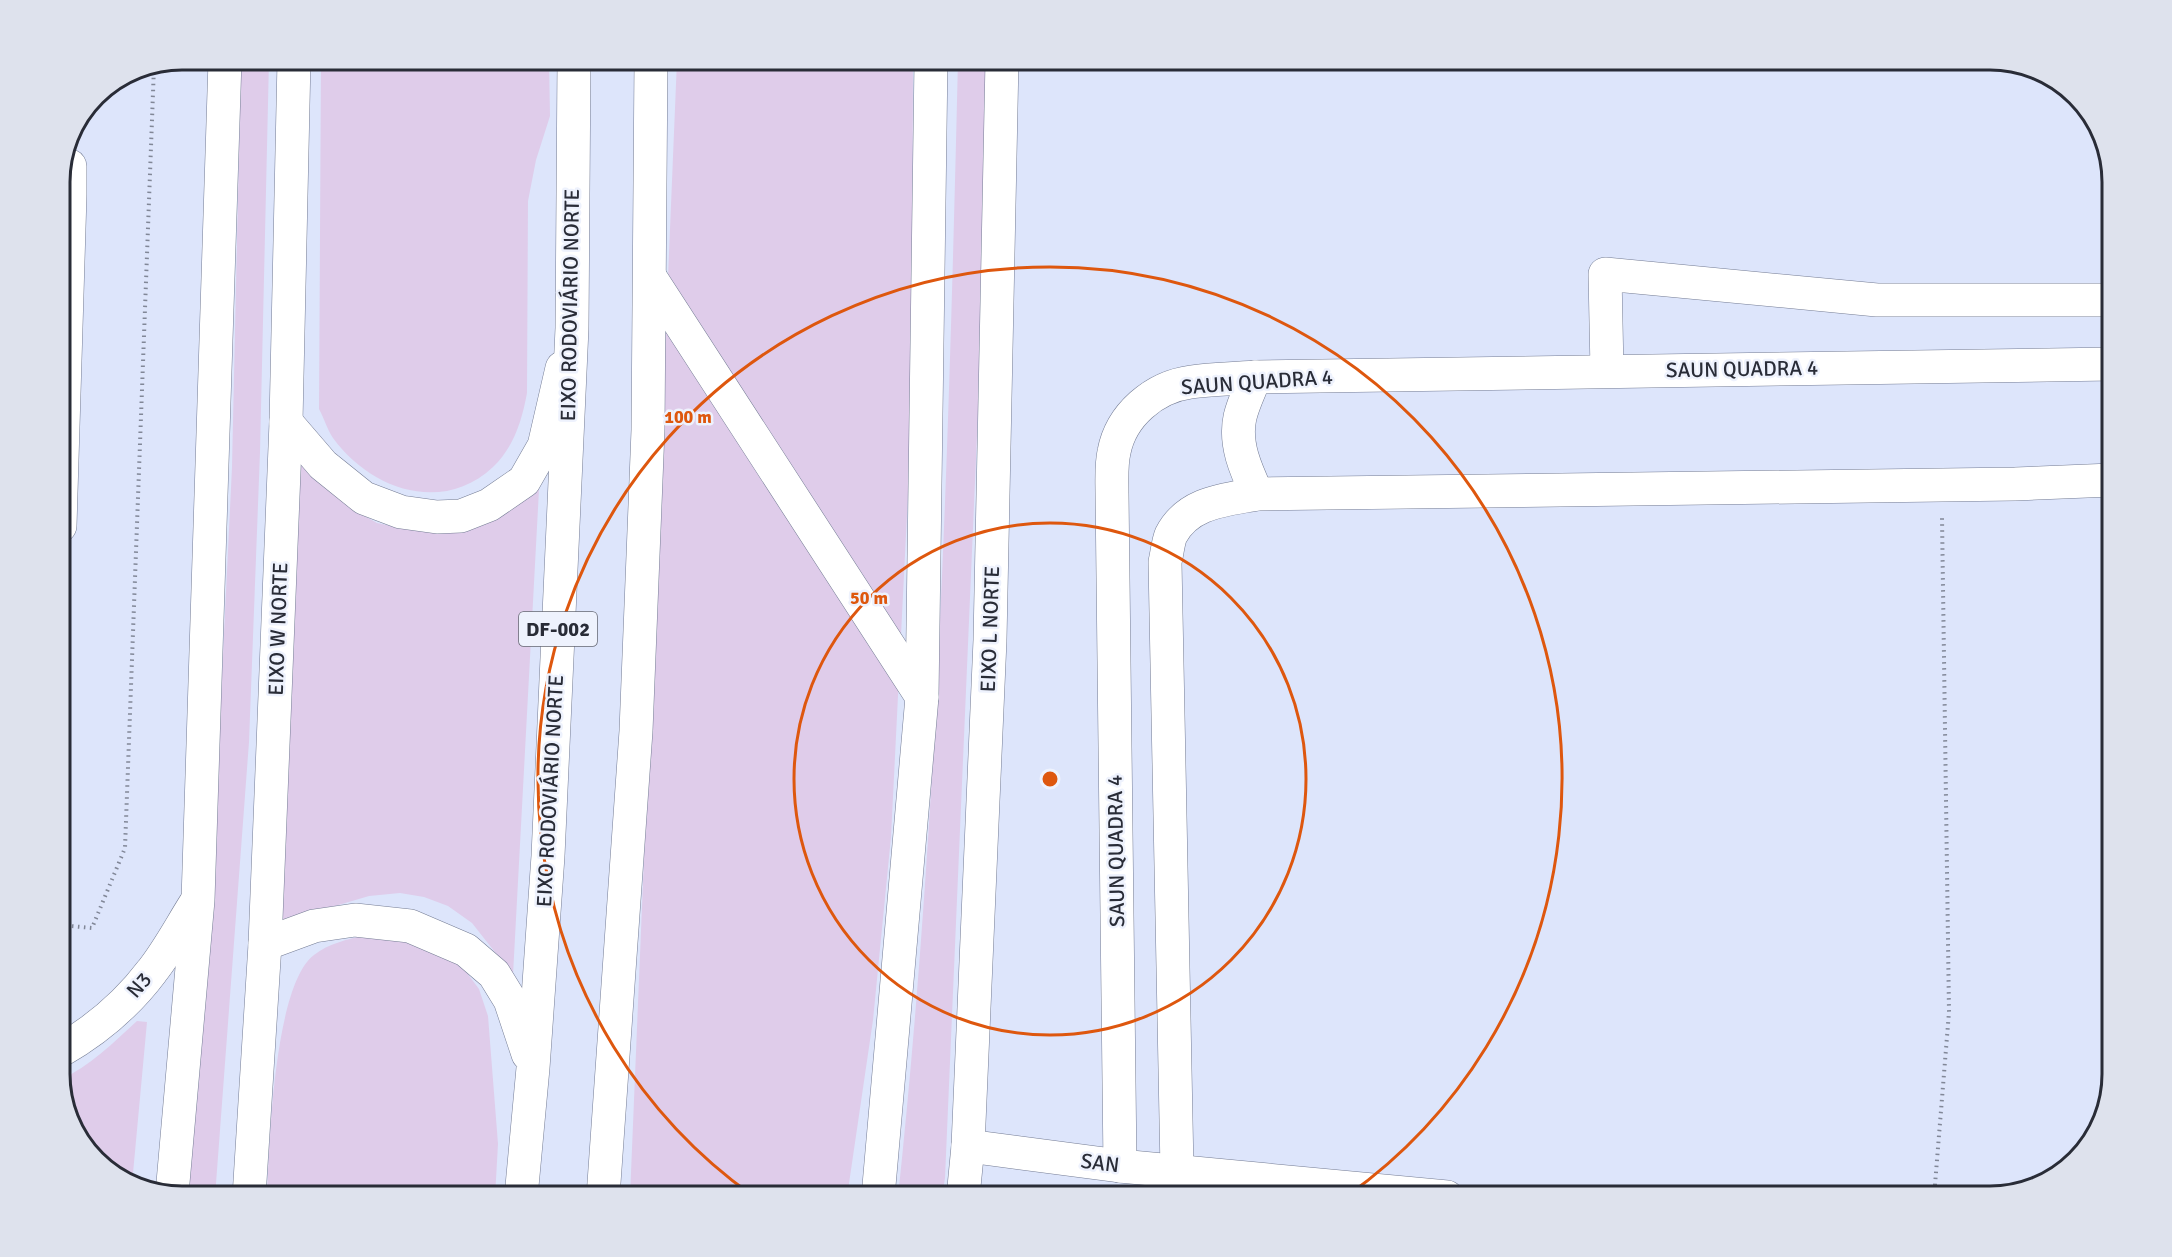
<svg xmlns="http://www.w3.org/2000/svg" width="2172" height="1257" font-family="Signika,sans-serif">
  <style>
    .green { fill: #dfccea }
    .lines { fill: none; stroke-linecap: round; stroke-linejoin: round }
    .minor-casing { stroke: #747c94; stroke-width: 34 }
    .major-casing { stroke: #747c94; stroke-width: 34 }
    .highway-casing { stroke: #747c94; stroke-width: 34 }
    .path { stroke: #818797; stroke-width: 4; stroke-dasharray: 1.5 4.5; stroke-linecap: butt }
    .minor { stroke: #fff; stroke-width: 33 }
    .major { stroke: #fff; stroke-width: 33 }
    .highway { stroke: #fff; stroke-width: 33 }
    .ring { fill: none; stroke: #de570e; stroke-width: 3 }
    .labels { text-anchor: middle; stroke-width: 5; stroke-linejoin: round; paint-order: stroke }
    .shield { fill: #eef2fd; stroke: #646772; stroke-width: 1.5 }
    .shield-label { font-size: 20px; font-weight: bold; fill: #292c37 }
    .street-label { font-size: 21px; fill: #292c37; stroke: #eef2fd }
    .rim { fill: none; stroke: #292c37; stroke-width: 3 }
    .centre { fill: #de570e; stroke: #eef2fd; stroke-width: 3 }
    .ring-label { font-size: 18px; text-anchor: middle; font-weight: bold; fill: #de570e; stroke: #eef2fd; stroke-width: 5; stroke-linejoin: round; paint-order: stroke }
  </style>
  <rect width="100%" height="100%" fill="#dde5fb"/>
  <g class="green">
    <path d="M 241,60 L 269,60 L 260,452 L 249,742 L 215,1197 L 186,1197 L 216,801 L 232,467 Z"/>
    <path d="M 321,60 L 549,60 L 550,116 L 536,160 L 528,201 L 527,393 C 522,420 514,447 493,467 C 442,515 370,489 333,438 C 327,429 324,418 319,409 Z"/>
    <path d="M 677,60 L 913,60 L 912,341 L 908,494 L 891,837 L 873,1020 L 847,1197 L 630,1197 Z"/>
    <path d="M 958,60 L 986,60 L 978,412 L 945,1178 L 942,1197 L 898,1197 C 938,820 949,439 958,60 Z"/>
    <path d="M 299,456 L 354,510 L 377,523 L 406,529 L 540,471 L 513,975 L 472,923 L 448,906 L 424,897 L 400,893 L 369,896 L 325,909 L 277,937 Z"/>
    <path d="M 365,935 L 400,936 L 455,957 L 479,989 L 488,1016 L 498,1144 L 495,1197 L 267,1197 C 269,1146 274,985 314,955 C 329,943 347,940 365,935 Z"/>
    <path d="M 137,1021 L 147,1022 L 132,1184 L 121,1181 L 80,1142 L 60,1080 C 90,1066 113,1043 137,1021 Z"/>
  </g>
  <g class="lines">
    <defs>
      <g id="minor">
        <path d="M 1607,371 L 1605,274 L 1877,300 L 2112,300"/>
        <path d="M 1255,377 C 1250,390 1243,404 1240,417 C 1234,444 1246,470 1257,494"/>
        <path d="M 60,526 L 70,195 L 70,166 L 63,163"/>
        <path d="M 1120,1166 L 1112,493 C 1112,480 1111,465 1114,452 C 1121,415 1154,387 1191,382 C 1212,379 1234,379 1255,377 L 2112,364"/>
        <path d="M 1177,1170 L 1165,562 C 1167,554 1168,542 1171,535 C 1188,502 1225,500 1257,494 L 2015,484 L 2112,480"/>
      </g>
      <g id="major">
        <path d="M 286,422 L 323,465 L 364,498 L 401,512 L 437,517 L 461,516 L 489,505 L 524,481 L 544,446 L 562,368"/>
        <path d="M 922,697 L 931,60"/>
        <path d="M 60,1051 C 95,1031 128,1003 152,971 C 168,951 181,926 195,904"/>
        <path d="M 968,1146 L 1120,1166 L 1447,1197"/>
        <path d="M 172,1194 L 198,900 L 225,60"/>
        <path d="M 249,1197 L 265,944 L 286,422 L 294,60"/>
        <path d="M 963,1197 L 968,1146 L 990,640 L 1002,60"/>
      </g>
      <g id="highway">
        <path d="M 650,277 L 922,697 L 878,1197"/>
        <path d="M 265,944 L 314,926 L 355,920 L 410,926 L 466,950 L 494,974 L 510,1000 L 528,1054"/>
        <path d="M 521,1197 L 533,1068 L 548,856 L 572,328 L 574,60"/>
        <path d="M 603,1197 L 636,731 L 648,430 L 651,60"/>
      </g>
    </defs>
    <use href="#minor" class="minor-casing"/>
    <use href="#major" class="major-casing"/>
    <use href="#highway" class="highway-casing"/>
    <g class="path">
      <path d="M 60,925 L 92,928 L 125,848 L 154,66"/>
      <path d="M 1934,1197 L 1949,1012 L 1942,517"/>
    </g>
    <use href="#minor" class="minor"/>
    <use href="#major" class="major"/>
    <use href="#highway" class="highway"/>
  </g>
  <g class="ring">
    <circle cx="1050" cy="779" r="256"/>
    <path d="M753 1196A512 512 0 1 1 1347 1196"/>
  </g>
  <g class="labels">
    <rect class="shield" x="519" y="612" width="78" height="34" rx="4.5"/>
    <g class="shield-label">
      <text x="558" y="636">DF-002</text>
    </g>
    <g class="street-label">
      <text transform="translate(570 305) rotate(-89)" y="7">EIXO RODOVIÁRIO NORTE</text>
      <text transform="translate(1742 369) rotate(-1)" y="7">SAUN QUADRA 4</text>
      <text transform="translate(1257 382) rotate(-4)" y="7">SAUN QUADRA 4</text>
      <text transform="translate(278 629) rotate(-88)" y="7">EIXO W NORTE</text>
      <text transform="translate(990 629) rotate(-88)" y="7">EIXO L NORTE</text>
      <text transform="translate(550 791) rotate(-87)" y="7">EIXO RODOVIÁRIO NORTE</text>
      <text transform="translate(1116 851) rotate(-91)" y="7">SAUN QUADRA 4</text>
      <text transform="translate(139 985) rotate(-49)" y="7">N3</text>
      <text transform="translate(1100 1163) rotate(7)" y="7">SAN</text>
    </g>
  </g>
  <path d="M0 0H2172V1257H0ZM182 70H1990A112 112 0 0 1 2102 182V1074A112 112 0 0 1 1990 1186H182A112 112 0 0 1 70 1074V182A112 112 0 0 1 182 70Z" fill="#dee2ed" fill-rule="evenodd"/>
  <path class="rim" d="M182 70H1990A112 112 0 0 1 2102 182V1074A112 112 0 0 1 1990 1186H182A112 112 0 0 1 70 1074V182A112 112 0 0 1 182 70Z"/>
  <circle cx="1050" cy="779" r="9" class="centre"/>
  <g class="ring-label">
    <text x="688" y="423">100 m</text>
    <text x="869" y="604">50 m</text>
  </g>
</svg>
